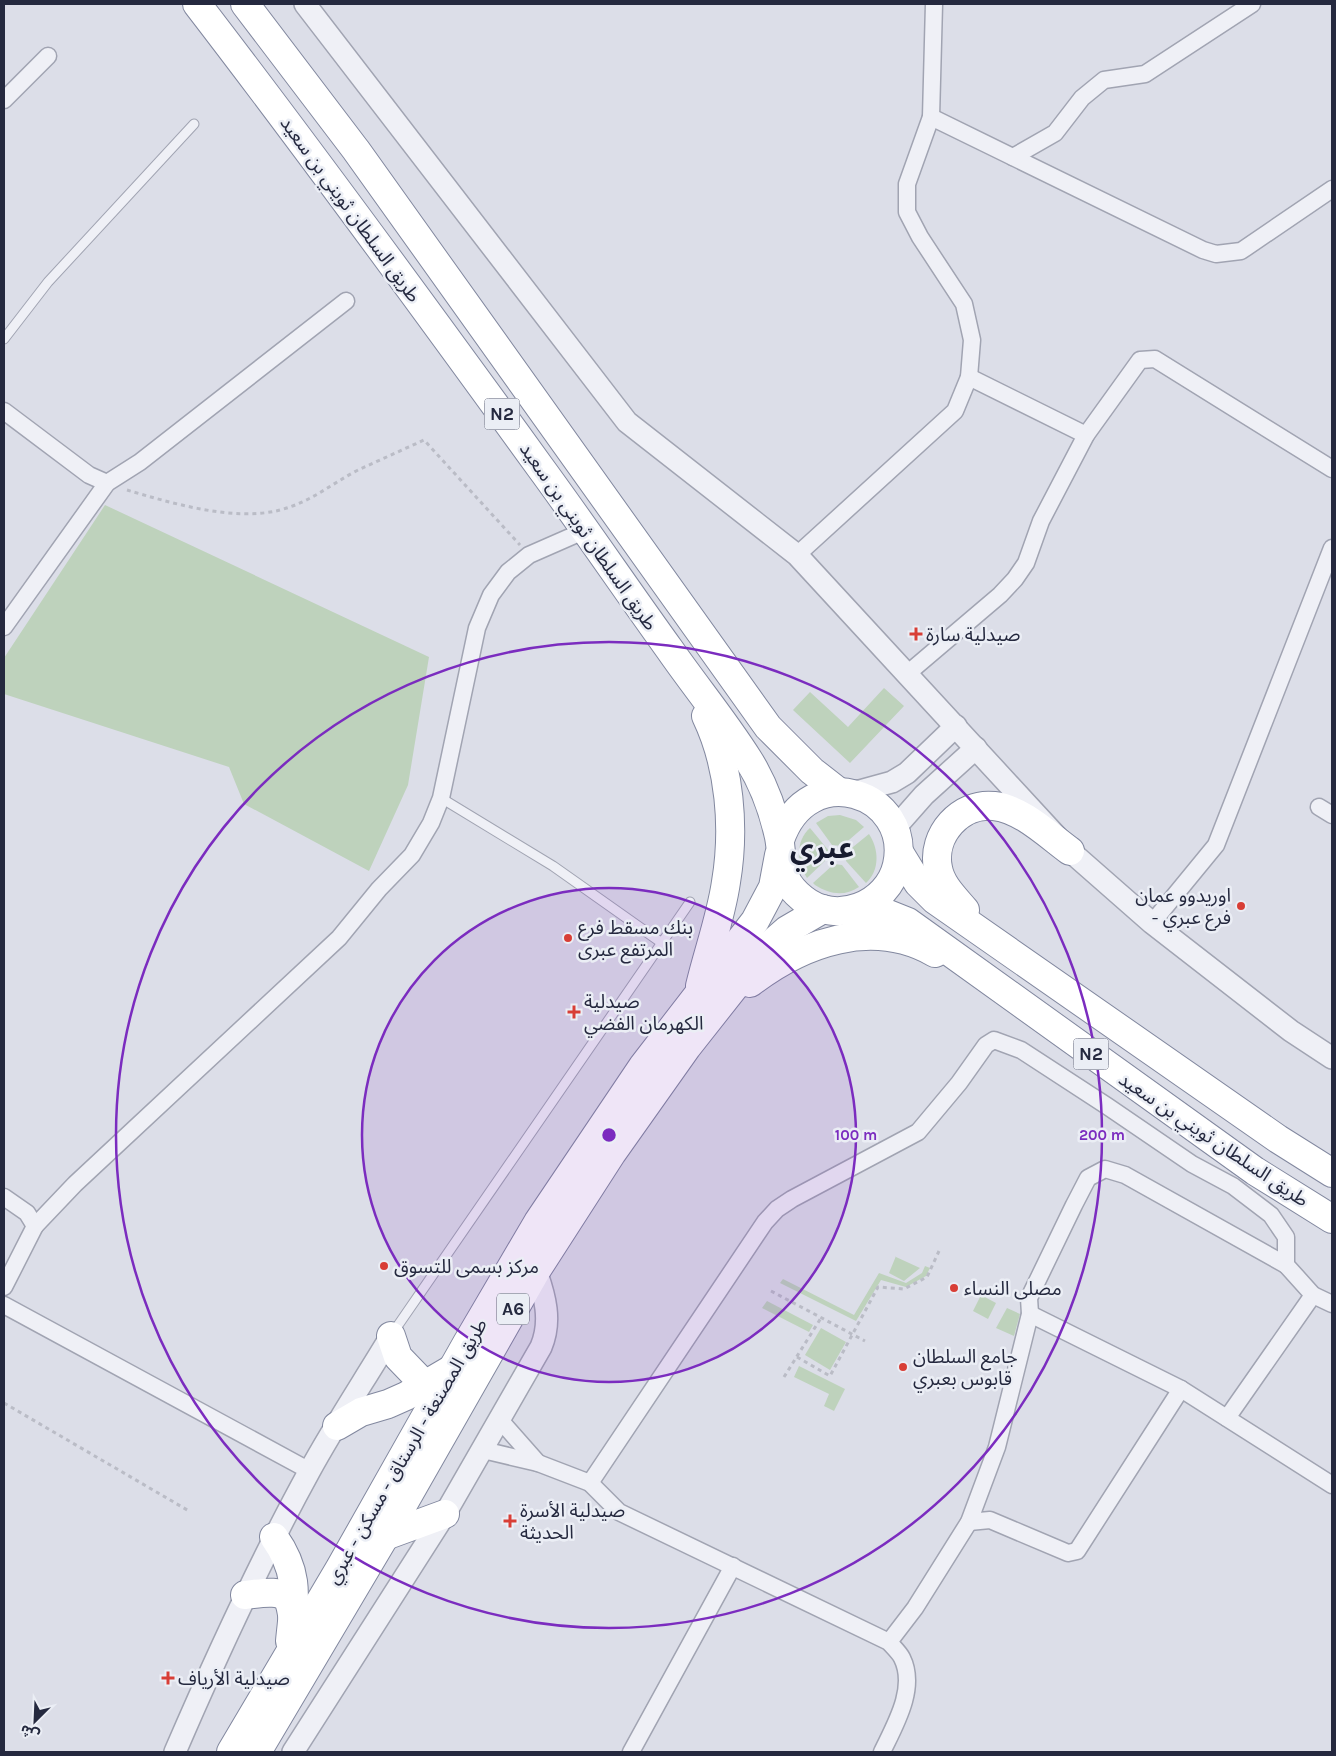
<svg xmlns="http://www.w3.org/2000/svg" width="1336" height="1756" font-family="Karla,'Noto Sans Arabic',sans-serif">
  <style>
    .green { fill: #bed2bc }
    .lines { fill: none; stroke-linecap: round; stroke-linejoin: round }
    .service-casing { stroke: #a1a4b2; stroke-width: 11 }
    .minor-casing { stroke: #a1a4b2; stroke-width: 19 }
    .tertiary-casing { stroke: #a1a4b2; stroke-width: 24 }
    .trunk-casing { stroke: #82889f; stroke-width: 30 }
    .path { stroke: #babcc6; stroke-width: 3; stroke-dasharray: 4 4; stroke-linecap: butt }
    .service { stroke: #eff0f6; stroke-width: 9 }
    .minor { stroke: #eff0f6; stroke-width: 16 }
    .tertiary { stroke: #eff0f6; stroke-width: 21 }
    .trunk { stroke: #fff; stroke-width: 28 }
    .ring { fill: none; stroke: #7b2cbf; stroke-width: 2.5 }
    .poi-dot { fill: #d83e36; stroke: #ebeef5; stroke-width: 2 }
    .labels { text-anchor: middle; stroke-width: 5; stroke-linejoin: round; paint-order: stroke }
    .shield { fill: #ebeef5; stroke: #606476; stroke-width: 1 }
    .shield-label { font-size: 18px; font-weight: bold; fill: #25293f }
    .street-label { font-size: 19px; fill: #25293f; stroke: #ebeef5 }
    .poi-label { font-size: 19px; fill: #25293f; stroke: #ebeef5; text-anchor: start }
    .town-label { font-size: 29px; font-weight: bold; fill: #171b2f; stroke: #ebeef5 }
    .centre { fill: #7b2cbf; stroke: #ebeef5; stroke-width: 2.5 }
    .ring-label { font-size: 15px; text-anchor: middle; font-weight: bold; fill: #7b2cbf; stroke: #ebeef5; stroke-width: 5; stroke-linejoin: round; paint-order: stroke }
  </style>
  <rect width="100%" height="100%" fill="#dcdee8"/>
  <g class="green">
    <path d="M 105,505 L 429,657 L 408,785 L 369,871 L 244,804 L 229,767 L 4,694 L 4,658 Z"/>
    <path d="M 884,688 L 904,706 L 850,763 L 793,710 L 810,692 L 848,727 Z"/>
    <path d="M 840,815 L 856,820 L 864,827 L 842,846 L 832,845 L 816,823 L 828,816 Z"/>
    <path d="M 810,828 L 829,851 L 828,858 L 807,878 C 797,863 795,841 810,828 Z"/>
    <path d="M 869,834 C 879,849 880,870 866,883 L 846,861 L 848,851 Z"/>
    <path d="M 834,864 L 842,865 L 859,887 C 844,897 829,894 815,885 L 813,883 Z"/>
    <path d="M 896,1256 L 896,1257 L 920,1268 L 904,1281 L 889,1273 Z"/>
    <path d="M 925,1266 L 930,1268 L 926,1276 L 906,1287 L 881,1280 L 856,1321 L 780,1283 L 783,1279 L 854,1315 L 879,1273 L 906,1283 L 922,1273 Z"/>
    <path d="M 981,1295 L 996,1303 L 988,1319 L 973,1311 Z"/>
    <path d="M 767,1301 L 813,1325 L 809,1332 L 762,1308 Z"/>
    <path d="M 1007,1308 L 1020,1314 L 1014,1336 L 996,1328 Z"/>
    <path d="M 821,1328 L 846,1342 L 830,1370 L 805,1355 Z"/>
    <path d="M 799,1366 L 845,1389 L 834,1411 L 824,1406 L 829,1394 L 794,1377 Z"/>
  </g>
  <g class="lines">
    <defs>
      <g id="service">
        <path d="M 4,339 L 48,282 L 194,124"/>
        <path d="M 441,798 L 553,866 L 662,943"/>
        <path d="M 392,1334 L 690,902"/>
      </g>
      <g id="minor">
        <path d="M 4,100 L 48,56"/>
        <path d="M 931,117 L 1203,250 L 1216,254 L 1241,251 L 1332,189"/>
        <path d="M 1013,157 L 1055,133 L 1082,98 L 1104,80 L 1145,74 L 1252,4"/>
        <path d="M 969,377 L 1086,435"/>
        <path d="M 4,411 L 89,475 L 107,483"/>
        <path d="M 797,555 L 955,411 L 969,377 L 972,340 L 964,304 L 920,237 L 907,212 L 907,184 L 931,117 L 934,4"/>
        <path d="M 4,627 L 107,483 L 140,462 L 346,301"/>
        <path d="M 907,674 L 1000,595 L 1015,579 L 1026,563 L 1041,521 L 1086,435 L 1140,360 L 1155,359 L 1332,469"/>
        <path d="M 1319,807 L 1332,815"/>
        <path d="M 1152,923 L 1216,845 L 1332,548"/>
        <path d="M 4,1197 L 27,1213 L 35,1226 L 4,1287"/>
        <path d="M 35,1226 L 75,1184 L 339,938 L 379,889 L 412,855 L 431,823 L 441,798 L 477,628 L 491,595 L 508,572 L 529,555 L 586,530"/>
        <path d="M 4,1305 L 310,1471"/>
        <path d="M 1030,1314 L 1181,1389 L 1332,1485"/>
        <path d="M 1227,1418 L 1313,1295"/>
        <path d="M 500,1420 L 538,1463"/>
        <path d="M 483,1450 L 538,1463 L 590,1483 L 619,1512 L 889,1642 C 893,1647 899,1652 902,1658 C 917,1688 895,1725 882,1752"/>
        <path d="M 590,1483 L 765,1222 L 777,1209 L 792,1199 L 918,1132 L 959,1083 L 986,1045 L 994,1040 L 1021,1050 L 1107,1106 L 1192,1164 L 1233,1186 L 1271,1215 L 1286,1237 L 1286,1265 L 1313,1295 L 1332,1304"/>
        <path d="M 969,1522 L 990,1520 L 1068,1553 L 1077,1551 L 1181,1389"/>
        <path d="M 889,1642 L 915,1608 L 969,1522 L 997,1447 L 1030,1314 L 1029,1298 L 1074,1205 L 1088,1178 L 1105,1169 L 1125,1175 L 1286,1265"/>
        <path d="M 631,1752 L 733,1566"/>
      </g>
      <g id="tertiary">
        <path d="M 305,4 L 627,422 L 797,555 L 1070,851 L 1152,923 L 1291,1031 L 1332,1058"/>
        <path d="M 852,793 L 892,782 L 907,773 L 956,726"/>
        <path d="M 894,829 L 924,795 L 976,748"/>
        <path d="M 175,1752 C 216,1657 259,1563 309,1472 C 334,1426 364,1381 391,1336"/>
        <path d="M 293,1752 L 445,1514 L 541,1347 C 552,1321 545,1296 536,1271"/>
      </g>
      <g id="trunk">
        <path d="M 197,4 C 314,156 427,311 540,467 C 584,527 626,589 670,650 C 695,686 724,721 748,759 C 762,781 773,810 779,837 C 784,864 777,878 803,899 C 836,926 888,905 897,865 C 913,793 808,757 780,840"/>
        <path d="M 245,4 L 356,150 L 768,727 L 812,771 L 839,792"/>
        <path d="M 899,852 L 918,883 L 935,900 L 1278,1139 L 1332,1173"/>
        <path d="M 965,910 C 954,897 941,885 938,868 C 931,835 961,802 994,806 C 1022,809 1048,835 1070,851"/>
        <path d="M 849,912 L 883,912 L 908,922 L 1255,1171 L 1332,1219"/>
        <path d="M 750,983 C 802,943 872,917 935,953"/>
        <path d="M 700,986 C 708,952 721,917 726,882 C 735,828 730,766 706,716"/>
        <path d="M 391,1336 L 398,1357 L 425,1385"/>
        <path d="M 337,1426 L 361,1412 L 388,1404 L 406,1396 L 452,1369"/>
        <path d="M 385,1536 L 445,1514"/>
        <path d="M 274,1537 C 301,1575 294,1599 290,1641"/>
        <path d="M 245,1595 C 257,1594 281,1588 288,1600 C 291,1605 292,1615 293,1621"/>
        <path d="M 231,1752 L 340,1568 L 467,1343 L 538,1222 L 643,1066 L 755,921 L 773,887 L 779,855"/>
        <path d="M 257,1752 L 385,1536 L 536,1271 L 612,1153 L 687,1047 L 762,952 L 787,930 L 823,909"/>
      </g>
    </defs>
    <use href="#service" class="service-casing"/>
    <use href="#minor" class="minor-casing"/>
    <use href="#tertiary" class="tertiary-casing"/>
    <use href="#trunk" class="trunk-casing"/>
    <g class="path">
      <path d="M 127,490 C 171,503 234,522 280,510 C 311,502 331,484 358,470 C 380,460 402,450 424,440 L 520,545"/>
      <path d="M 771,1291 L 865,1341"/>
      <path d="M 797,1357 L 830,1376 L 878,1287 L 904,1289 L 927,1277 L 939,1251"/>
      <path d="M 784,1377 L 821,1318"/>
      <path d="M 4,1403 L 189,1511"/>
    </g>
    <use href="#service" class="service"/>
    <use href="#minor" class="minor"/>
    <use href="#tertiary" class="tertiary"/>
    <use href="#trunk" class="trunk"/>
  </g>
  <circle cx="609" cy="1135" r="247" fill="#7b2cbf" fill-opacity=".12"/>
  <g class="ring">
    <circle cx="609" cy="1135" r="247"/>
    <circle cx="609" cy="1135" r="493"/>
  </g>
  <g class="poi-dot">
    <path d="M913.5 626.5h5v5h5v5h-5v5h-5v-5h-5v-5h5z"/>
    <circle cx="1241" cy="906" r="5"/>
    <circle cx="568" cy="938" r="5"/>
    <path d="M571.5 1004.5h5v5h5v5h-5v5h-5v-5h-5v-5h5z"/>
    <circle cx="384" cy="1266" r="5"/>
    <circle cx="954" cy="1288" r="5"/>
    <circle cx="903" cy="1367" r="5"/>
    <path d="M507.5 1513.5h5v5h5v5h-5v5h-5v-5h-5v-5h5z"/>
    <path d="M165.5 1670.5h5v5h5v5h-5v5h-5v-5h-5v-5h5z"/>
  </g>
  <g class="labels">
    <g class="shield">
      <rect x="484.5" y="398.5" width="35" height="31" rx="4"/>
      <rect x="1073.5" y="1038.5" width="35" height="31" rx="4"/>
      <rect x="497" y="1293.5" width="32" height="31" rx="4"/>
    </g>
    <g class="shield-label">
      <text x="502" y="420">N2</text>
      <text x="1091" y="1060">N2</text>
      <text x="513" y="1315">A6</text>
    </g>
    <g class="street-label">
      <text transform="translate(351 209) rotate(54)" y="7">طريق السلطان ثويني بن سعيد</text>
      <text transform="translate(589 536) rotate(55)" y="7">طريق السلطان ثويني بن سعيد</text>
      <text transform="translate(1214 1139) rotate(34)" y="7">طريق السلطان ثويني بن سعيد</text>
      <text transform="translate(406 1451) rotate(-60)" y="7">طريق المصنعة - الرستاق - مسكن - عبري</text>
    </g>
    <g class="poi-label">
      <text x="926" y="641">صيدلية سارة</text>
      <text x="1231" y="902" text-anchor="end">اوريدوو عمان<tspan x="1231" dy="22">- فرع عبري</tspan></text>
      <text x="578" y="934">بنك مسقط فرع<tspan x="578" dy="22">المرتفع عبرى</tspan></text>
      <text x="584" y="1008">صيدلية<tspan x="584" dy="22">الكهرمان الفضي</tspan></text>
      <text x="394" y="1273">مركز بسمى للتسوق</text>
      <text x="964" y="1295">مصلى النساء</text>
      <text x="913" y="1363">جامع السلطان<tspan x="913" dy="22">قابوس بعبري</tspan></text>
      <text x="520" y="1517">صيدلية الأسرة<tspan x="520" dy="22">الحديثة</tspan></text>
      <text x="178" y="1685">صيدلية الأرياف</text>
    </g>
    <g class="town-label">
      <text x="822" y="858">عبري</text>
    </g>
  </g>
  <circle cx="609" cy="1135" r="8" class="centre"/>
  <g class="ring-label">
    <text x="856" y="1140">100 m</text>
    <text x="1102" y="1140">200 m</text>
  </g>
  <rect width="1336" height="1756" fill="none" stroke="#25293f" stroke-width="10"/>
  <g transform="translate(35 1721) rotate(204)" stroke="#ebeef5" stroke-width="4" paint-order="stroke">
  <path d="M0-4L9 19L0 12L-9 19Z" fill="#25293f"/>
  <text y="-8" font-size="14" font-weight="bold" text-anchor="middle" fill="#25293f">ش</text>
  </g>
</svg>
